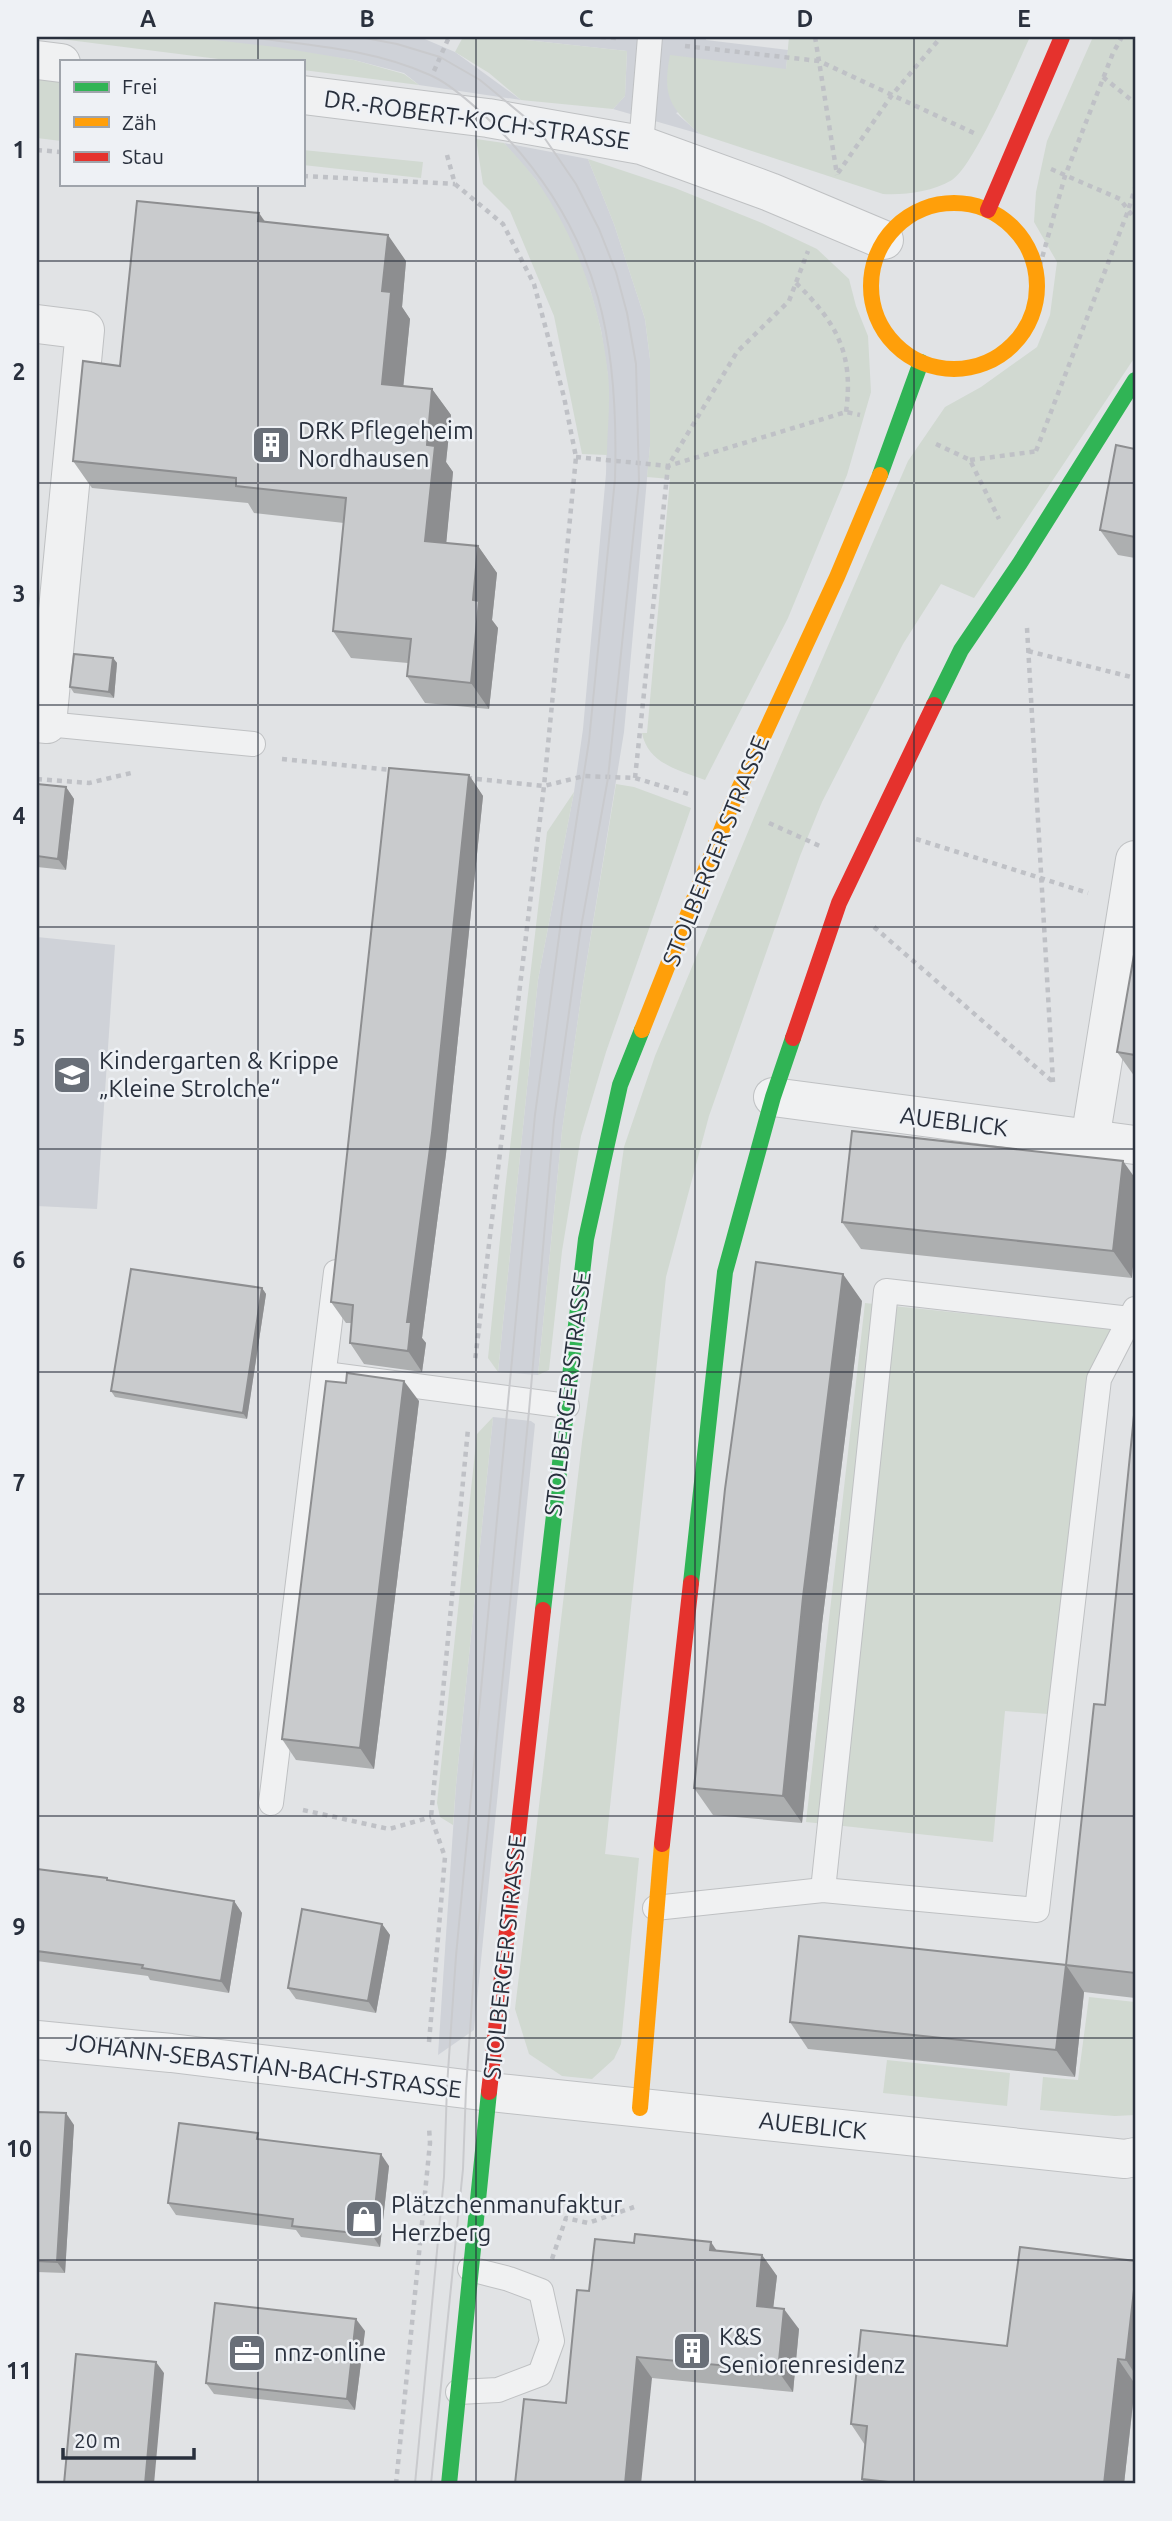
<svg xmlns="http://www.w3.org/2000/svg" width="1172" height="2521" font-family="Ubuntu,sans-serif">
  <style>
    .built { fill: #cfd2d8 }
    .green { fill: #d1d9d1 }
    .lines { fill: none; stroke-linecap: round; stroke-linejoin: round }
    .lane-casing { stroke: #bfc1c3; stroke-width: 26 }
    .street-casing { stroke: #bfc1c3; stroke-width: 40 }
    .path { stroke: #bfc1c6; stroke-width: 4.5; stroke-dasharray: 5 5; stroke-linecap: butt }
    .lane { stroke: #f0f1f2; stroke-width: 24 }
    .street { stroke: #f0f1f2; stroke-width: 38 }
    .fast { stroke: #30b455; stroke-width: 16 }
    .slow { stroke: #ff9f0a; stroke-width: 16 }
    .jam { stroke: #e5322d; stroke-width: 16 }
    .tram { stroke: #c9cacd; stroke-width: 2 }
    .wall { fill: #adafb0 }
    .shaded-wall { fill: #8d8e90 }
    .building { fill: #c9cbcd; stroke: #8d8e90; stroke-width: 2 }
    .grid { fill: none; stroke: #29303d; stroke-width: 2; stroke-opacity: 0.55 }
    .labels { text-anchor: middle; stroke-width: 5; stroke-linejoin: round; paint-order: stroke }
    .street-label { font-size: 24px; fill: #29303d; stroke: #eef1f5 }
    .poi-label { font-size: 24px; fill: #29303d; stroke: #eef1f5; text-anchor: start }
    .neatline { fill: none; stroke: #29303d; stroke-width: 2.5 }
    .grid-label { font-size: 23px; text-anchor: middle; font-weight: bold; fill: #29303d }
  </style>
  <rect width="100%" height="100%" fill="#e1e3e5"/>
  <g class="built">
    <path d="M 188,37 L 420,37 L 455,52 L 521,100 L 419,85 L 404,73 L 354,60 Z"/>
    <path d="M 500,37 L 706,37 L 706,40 L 788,50 L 786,69 L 676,113 L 700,134 L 613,109 L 625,96 L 627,51 Z"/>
    <path d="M 504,143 L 588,159 L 614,224 L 645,319 L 650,359 L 650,446 L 624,732 L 583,984 L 562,1131 L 538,1375 L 498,1372 L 538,980 L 574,792 L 583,729 L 606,474 L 608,377 L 601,330 L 590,289 L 536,180 Z"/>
    <path d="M 37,937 L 115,945 L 97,1209 L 37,1206 Z"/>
    <path d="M 493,1417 L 531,1421 L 535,1424 L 474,2030 L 438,2055 L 456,1785 Z"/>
  </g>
  <g class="green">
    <path d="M 45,37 L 188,37 L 276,47 L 354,60 L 404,74 L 419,85 L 303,70 L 303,61 L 234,61 Z"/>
    <path d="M 463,37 L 500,37 L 627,51 L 625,96 L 613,109 L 521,100 L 489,73 L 455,52 Z"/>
    <path d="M 789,37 L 1030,37 C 1017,65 974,166 952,180 C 931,192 906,195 883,194 L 700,134 C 670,108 662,96 670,55 L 786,69 Z"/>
    <path d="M 1093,37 L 1135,37 L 1135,357 L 974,598 L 941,584 L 903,644 L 822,802 L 800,856 L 709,1116 L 666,1277 L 605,1854 L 639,1858 L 621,2044 L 614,2059 L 592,2079 L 562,2076 L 529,2054 L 515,2009 L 582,1442 L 624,1147 L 655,1056 L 760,803 L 908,461 L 945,407 L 981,387 L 1037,347 L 1050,315 L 1057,262 L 1034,222 L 1036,192 L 1047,141 Z"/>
    <path d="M 37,79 L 61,80 L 59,125 L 61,125 L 61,141 L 37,138 Z"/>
    <path d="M 476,139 L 504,143 C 515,155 526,167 536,180 C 576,236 601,306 608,375 C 611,401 607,429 607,455 L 582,454 L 554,316 L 510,211 L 483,184 Z"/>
    <path d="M 303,150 L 423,162 L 421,178 L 303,165 Z"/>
    <path d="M 588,159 L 675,188 L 762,223 L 817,249 L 849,279 L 856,306 L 868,336 L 871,392 L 847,475 L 788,618 L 705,780 C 679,770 648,764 642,733 L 647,733 L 670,479 L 647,477 L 650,446 L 650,359 L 645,319 L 614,224 Z"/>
    <path d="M 616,784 L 634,787 L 691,808 L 606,1052 L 581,1136 L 562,1251 L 549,1370 L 538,1375 L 562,1131 L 583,984 Z"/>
    <path d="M 574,792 L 538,980 L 498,1372 L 488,1358 L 505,1190 L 547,832 Z"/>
    <path d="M 865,1303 L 1113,1329 L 1087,1377 L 1048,1714 L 1005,1711 L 993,1842 L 806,1822 Z"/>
    <path d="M 493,1417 L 456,1785 L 453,1825 L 440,1817 L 437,1803 L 477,1434 Z"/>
    <path d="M 1089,1997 L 1135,2002 L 1135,2115 L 1115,2116 L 1040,2110 L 1043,2077 L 1078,2080 Z"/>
    <path d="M 887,2060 L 1010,2073 L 1007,2106 L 883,2093 Z"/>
  </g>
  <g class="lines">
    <defs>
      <g id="lane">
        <path d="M 641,145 L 650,37"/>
        <path d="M 47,724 L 253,744"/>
        <path d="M 325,1374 L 567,1406"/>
        <path d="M 271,1803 L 336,1272"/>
        <path d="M 823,1890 L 886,1291 L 1130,1319"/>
        <path d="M 655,1908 L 823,1890 L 1037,1910 L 1099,1379 L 1135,1309"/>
        <path d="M 458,2392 L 498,2390 L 540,2374 L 552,2341 L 541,2291 L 509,2279 L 470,2269"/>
      </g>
      <g id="street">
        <path d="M 37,60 L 61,63"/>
        <path d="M 303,95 L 488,118 L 641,145 L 770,192 L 884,240"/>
        <path d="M 37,324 L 85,330 L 47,724 L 37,723"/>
        <path d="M 773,1097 L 1135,1145"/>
        <path d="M 1090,1140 L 1135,860"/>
        <path d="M 37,2040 L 171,2053 L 490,2092 L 1125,2159 L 1135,2157"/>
      </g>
    </defs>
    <use href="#lane" class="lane-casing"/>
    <use href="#street" class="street-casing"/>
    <g class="path">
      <path d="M 601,37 L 617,38"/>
      <path d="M 815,37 L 819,61 L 976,134"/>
      <path d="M 685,46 L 819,61 L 837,175"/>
      <path d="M 434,71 L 449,37"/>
      <path d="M 1103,77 L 1135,103"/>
      <path d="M 37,150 L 61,152"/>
      <path d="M 447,155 L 455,184 L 503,224 L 534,284 L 564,397 L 576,457 L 544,786 L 475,1361"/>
      <path d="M 1051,169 L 1120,199 L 1135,219"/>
      <path d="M 838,173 L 892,95 L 941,37"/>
      <path d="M 303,176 L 455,184"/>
      <path d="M 1037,276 L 1065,176 L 1113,53 L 1122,37"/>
      <path d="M 796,283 C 837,323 854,354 846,412"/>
      <path d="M 936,444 L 970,460 L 999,519"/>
      <path d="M 1036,451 L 1128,211 L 1135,188"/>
      <path d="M 576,457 L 668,466 L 846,412 L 860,415"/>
      <path d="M 970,460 L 1039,451"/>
      <path d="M 1027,628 L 1053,1082"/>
      <path d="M 1028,651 L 1135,678"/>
      <path d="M 282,759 L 392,770"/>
      <path d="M 467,778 L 544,786 L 584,776 L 635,778 L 692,795"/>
      <path d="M 635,778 L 668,466 L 737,352 L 789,301 L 808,251"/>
      <path d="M 37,779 L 89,783 L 131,773"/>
      <path d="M 769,823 L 822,847"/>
      <path d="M 916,839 L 1088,893"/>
      <path d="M 874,927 L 1053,1082"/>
      <path d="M 303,1810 L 389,1829 L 431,1817"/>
      <path d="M 429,2042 L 445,1857 L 431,1817 L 468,1429"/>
      <path d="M 552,2259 L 566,2218 L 588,2223 L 634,2207"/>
      <path d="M 396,2484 L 430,2143 L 429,2127"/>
    </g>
    <use href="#lane" class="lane"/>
    <use href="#street" class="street"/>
    <g class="fast">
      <path d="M 880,475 L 921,362"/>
      <path d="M 934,705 L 961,650 L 1020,563 L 1135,380"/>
      <path d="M 691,1583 L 725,1272 L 773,1097 L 793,1038"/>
      <path d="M 543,1610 L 586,1239 L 620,1085 L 642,1030"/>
      <path d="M 449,2484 L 489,2092"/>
    </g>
    <g class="slow">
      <circle cx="954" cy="286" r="83"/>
      <path d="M 642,1030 L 731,806 L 837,577 L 880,475"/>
      <path d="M 640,2108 L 662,1844"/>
    </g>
    <g class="jam">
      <path d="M 988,210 L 1062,37"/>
      <path d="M 793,1038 L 839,903 L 934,705"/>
      <path d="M 662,1844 L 691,1583"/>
      <path d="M 489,2092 L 543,1610"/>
    </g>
    <g class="tram">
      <path d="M 248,37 C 309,45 373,49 430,75 C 454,85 490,120 508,139 C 601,240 619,346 615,479 L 589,741 L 562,914 L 535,1115 L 456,1956 L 447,2086 L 444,2177 L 415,2484"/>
      <path d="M 360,37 L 397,44 L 440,57 L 480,80 L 537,127 L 576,184 L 599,229 L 616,272 L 627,313 L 636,364 L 639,481 L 608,778 L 580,933 L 554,1120 L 529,1411 L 475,1958 L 466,2089 L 463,2169 L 431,2484"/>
    </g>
  </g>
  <g class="wall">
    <path d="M 265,222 L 406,261 L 402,307 L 410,319 L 403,386 L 432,389 L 451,415 L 446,462 L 453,472 L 446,543 L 478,546 L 497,573 L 492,620 L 498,628 L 489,709 L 425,703 L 407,676 L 408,663 L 351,658 L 333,631 L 344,523 L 254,513 L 248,503 L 92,488 L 73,461 L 120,366 Z"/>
    <path d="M 1135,449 L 1135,558 L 1118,555 L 1100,530 Z"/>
    <path d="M 113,658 L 117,663 L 114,698 L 74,693 L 70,687 Z"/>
    <path d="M 469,775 L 483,796 L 446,1154 L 422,1338 L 426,1343 L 422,1372 L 364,1364 L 350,1343 L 351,1323 L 346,1323 L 331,1302 Z"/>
    <path d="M 37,784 L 66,787 L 74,799 L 66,870 L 37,867 Z"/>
    <path d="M 1117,1052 L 1135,1055 L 1135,1077 Z"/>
    <path d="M 1123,1161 L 1132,1278 L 861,1249 L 842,1222 Z"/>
    <path d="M 262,1288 L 266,1294 L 247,1419 L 115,1397 L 111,1391 Z"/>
    <path d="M 862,1301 L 822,1624 L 802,1823 L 713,1815 L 694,1788 Z"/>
    <path d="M 346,1383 L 419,1401 L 374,1769 L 296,1760 L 282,1739 Z"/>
    <path d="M 1135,1405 L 1135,1998 L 1084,1992 L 1075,2077 L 808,2049 L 790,2022 L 1066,1965 L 1105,1705 Z"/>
    <path d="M 37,1869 L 107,1878 L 108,1880 L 234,1901 L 242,1913 L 229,1993 L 150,1980 L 148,1976 L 37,1961 Z"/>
    <path d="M 382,1924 L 390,1935 L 376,2013 L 296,1999 L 288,1988 Z"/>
    <path d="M 37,2112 L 74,2125 L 65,2273 L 37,2272 Z"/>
    <path d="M 263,2140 L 389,2166 L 380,2247 L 301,2237 L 296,2230 L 176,2215 L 168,2203 Z"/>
    <path d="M 634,2243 L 762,2255 L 777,2276 L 773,2308 L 799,2329 L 793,2392 L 652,2378 L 566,2403 L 589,2291 Z"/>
    <path d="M 1135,2261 L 1135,2387 L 1124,2484 L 865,2484 L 862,2479 L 865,2445 L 851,2424 L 1007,2346 Z"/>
    <path d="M 365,2331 L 355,2410 L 214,2394 L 206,2383 Z"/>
  </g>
  <g class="shaded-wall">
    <path d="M 259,213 L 278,240 L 258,221 Z"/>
    <path d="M 388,235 L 406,261 L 402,307 L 410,319 L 401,410 L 382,384 L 382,291 Z"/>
    <path d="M 432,389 L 451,415 L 446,462 L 453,472 L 444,567 L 425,541 L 427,445 Z"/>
    <path d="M 478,546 L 497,573 L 492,620 L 498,628 L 489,709 L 471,683 L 473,600 Z"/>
    <path d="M 113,658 L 117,663 L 114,698 L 109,692 Z"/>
    <path d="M 469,775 L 483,796 L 446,1154 L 422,1338 L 426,1343 L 422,1372 L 408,1351 L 407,1322 Z"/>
    <path d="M 66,787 L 74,799 L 66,870 L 58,859 Z"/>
    <path d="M 1123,1161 L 1135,1178 L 1135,1245 L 1132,1278 L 1113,1251 Z"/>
    <path d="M 843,1274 L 862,1301 L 822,1624 L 802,1823 L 783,1796 L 803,1597 Z"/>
    <path d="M 262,1288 L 266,1294 L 247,1419 L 243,1413 Z"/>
    <path d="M 404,1381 L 419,1401 L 374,1769 L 360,1748 Z"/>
    <path d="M 234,1901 L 242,1913 L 229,1993 L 221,1981 Z"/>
    <path d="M 382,1924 L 390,1935 L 376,2013 L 368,2001 Z"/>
    <path d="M 1066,1965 L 1084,1992 L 1075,2077 L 1056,2050 Z"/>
    <path d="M 66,2113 L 74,2125 L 65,2273 L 57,2262 Z"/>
    <path d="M 381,2154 L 389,2166 L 380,2247 L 372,2235 Z"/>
    <path d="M 711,2242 L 725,2263 L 710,2250 Z"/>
    <path d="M 762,2255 L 777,2276 L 771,2327 L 757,2306 Z"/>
    <path d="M 1135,2281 L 1135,2374 L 1126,2360 Z"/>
    <path d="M 784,2309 L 799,2329 L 793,2392 L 778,2371 Z"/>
    <path d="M 356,2319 L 365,2331 L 355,2410 L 347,2399 Z"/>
    <path d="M 637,2357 L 652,2378 L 641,2484 L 625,2484 Z"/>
    <path d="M 1118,2359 L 1135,2384 L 1124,2484 L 1104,2484 Z"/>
    <path d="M 156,2362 L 164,2373 L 154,2484 L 145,2484 Z"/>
  </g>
  <g class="building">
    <path d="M 137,201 L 259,213 L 258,221 L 388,235 L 382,291 L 391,292 L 382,384 L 432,389 L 427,445 L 435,446 L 425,541 L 478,546 L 473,600 L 479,601 L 471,683 L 407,676 L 411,639 L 333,631 L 346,498 L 236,486 L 236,478 L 73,461 L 83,361 L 120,366 Z"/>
    <path d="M 1116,445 L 1135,449 L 1135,537 L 1100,530 Z"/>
    <path d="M 74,654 L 113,658 L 109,692 L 70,687 Z"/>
    <path d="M 389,768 L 469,775 L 432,1133 L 407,1322 L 411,1322 L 408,1351 L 350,1343 L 353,1305 L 331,1302 Z"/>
    <path d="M 37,784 L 66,787 L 58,859 L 37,856 Z"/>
    <path d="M 1135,949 L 1135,1055 L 1117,1052 Z"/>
    <path d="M 852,1131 L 1123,1161 L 1113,1251 L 842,1222 Z"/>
    <path d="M 756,1262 L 843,1274 L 803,1597 L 783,1796 L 694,1788 L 725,1489 Z"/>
    <path d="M 131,1269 L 262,1288 L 243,1413 L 111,1391 Z"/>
    <path d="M 347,1373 L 404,1381 L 360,1748 L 282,1739 L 326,1381 L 346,1383 Z"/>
    <path d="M 1135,1405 L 1135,1973 L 1066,1965 L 1094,1704 L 1105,1705 Z"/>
    <path d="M 37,1869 L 107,1878 L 107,1880 L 234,1901 L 221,1981 L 142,1968 L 143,1965 L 37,1951 Z"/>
    <path d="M 302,1909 L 382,1924 L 368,2001 L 288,1988 Z"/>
    <path d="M 799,1936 L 1066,1965 L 1056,2050 L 790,2022 Z"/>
    <path d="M 37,2112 L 66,2113 L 57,2262 L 37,2261 Z"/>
    <path d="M 179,2123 L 258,2133 L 257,2139 L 381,2154 L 372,2235 L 292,2226 L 293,2219 L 168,2203 Z"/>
    <path d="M 635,2234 L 711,2242 L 710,2250 L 762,2255 L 757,2306 L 784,2309 L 778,2371 L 637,2357 L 625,2484 L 515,2484 L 524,2399 L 566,2403 L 577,2290 L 589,2291 L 595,2239 L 634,2243 Z"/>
    <path d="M 1020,2247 L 1135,2261 L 1135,2281 L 1126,2360 L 1118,2359 L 1104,2484 L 906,2484 L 862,2479 L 867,2426 L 851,2424 L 861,2330 L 1007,2346 Z"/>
    <path d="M 215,2303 L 356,2319 L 347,2399 L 206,2383 Z"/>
    <path d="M 76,2354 L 156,2362 L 145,2484 L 64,2484 Z"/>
  </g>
  <path class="grid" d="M 258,37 L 258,61M 476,37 L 476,2484M 695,37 L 695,2484M 914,37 L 914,2484M 258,184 L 258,2484M 37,261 L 1135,261M 37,483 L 1135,483M 37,705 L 1135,705M 37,927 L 1135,927M 37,1149 L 1135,1149M 37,1372 L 1135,1372M 37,1594 L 1135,1594M 37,1816 L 1135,1816M 37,2038 L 1135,2038M 37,2260 L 1135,2260"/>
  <defs>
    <symbol id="building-square" viewBox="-11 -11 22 22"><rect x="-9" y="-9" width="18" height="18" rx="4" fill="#696f78" stroke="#eef1f5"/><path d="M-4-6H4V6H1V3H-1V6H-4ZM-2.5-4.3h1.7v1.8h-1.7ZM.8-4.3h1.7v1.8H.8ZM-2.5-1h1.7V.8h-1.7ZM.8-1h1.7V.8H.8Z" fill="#fff"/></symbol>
    <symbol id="school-square" viewBox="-11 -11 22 22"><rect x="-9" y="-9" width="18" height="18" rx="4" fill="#696f78" stroke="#eef1f5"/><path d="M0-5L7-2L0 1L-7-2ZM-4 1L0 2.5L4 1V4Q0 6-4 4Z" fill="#fff"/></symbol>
    <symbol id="shop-square" viewBox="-11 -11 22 22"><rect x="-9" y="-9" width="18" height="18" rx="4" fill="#696f78" stroke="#eef1f5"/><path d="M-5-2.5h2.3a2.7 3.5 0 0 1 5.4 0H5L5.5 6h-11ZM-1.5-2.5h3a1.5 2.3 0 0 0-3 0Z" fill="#fff"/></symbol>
    <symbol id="office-square" viewBox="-11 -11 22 22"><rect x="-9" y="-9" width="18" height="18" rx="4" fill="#696f78" stroke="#eef1f5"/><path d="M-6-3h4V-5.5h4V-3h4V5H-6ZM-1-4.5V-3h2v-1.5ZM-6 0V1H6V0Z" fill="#fff"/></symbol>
  </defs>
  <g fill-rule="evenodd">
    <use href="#building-square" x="249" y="423" width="44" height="44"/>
    <use href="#school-square" x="50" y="1053" width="44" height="44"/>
    <use href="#shop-square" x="342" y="2197" width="44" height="44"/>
    <use href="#building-square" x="670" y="2329" width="44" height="44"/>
    <use href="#office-square" x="225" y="2331" width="44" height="44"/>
  </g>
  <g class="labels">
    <g class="street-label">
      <text transform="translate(477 120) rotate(8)" y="8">DR.-ROBERT-KOCH-STRASSE</text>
      <text transform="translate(716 851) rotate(-68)" y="8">STOLBERGER STRASSE</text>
      <text transform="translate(954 1122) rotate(7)" y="8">AUEBLICK</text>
      <text transform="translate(568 1394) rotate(-83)" y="8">STOLBERGER STRASSE</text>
      <text transform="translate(505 1957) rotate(-84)" y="8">STOLBERGER STRASSE</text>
      <text transform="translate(264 2066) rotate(7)" y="8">JOHANN-SEBASTIAN-BACH-STRASSE</text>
      <text transform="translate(813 2126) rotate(6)" y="8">AUEBLICK</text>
    </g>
    <g class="poi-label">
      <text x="298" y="439">DRK Pflegeheim<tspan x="298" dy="28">Nordhausen</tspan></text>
      <text x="99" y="1069">Kindergarten &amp; Krippe<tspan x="99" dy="28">„Kleine Strolche“</tspan></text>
      <text x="391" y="2213">Plätzchenmanufaktur<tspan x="391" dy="28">Herzberg</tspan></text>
      <text x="719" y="2345">K&amp;S<tspan x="719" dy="28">Seniorenresidenz</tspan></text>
      <text x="274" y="2361">nnz-online</text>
    </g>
  </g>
  <rect width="1172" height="2521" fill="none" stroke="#eef1f5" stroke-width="77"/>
  <rect x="60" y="60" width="245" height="126" fill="#eef1f5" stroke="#9fa4ab" stroke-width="2"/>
  <rect x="74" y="82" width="35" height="10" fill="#30b455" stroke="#9fa4ab" stroke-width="2"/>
  <text x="122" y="94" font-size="21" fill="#29303d">Frei</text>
  <rect x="74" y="117" width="35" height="10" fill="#ff9f0a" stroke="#9fa4ab" stroke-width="2"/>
  <text x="122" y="130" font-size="21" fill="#29303d">Zäh</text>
  <rect x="74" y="152" width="35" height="10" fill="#e5322d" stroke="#9fa4ab" stroke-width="2"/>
  <text x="122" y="164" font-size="21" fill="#29303d">Stau</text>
  <path d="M63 2448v10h131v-10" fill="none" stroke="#29303d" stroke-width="3.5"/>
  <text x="74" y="2448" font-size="21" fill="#29303d" stroke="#eef1f5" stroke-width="5" paint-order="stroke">20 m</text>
  <rect x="38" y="38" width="1096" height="2444" class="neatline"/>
  <g class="grid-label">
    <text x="148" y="27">A</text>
    <text x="367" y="27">B</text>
    <text x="586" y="27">C</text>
    <text x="805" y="27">D</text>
    <text x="1024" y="27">E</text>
    <text x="19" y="158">1</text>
    <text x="19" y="380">2</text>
    <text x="19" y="602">3</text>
    <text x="19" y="824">4</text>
    <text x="19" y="1046">5</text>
    <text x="19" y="1268">6</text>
    <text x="19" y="1491">7</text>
    <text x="19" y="1713">8</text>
    <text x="19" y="1935">9</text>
    <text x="19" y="2157">10</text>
    <text x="19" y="2379">11</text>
  </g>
</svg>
